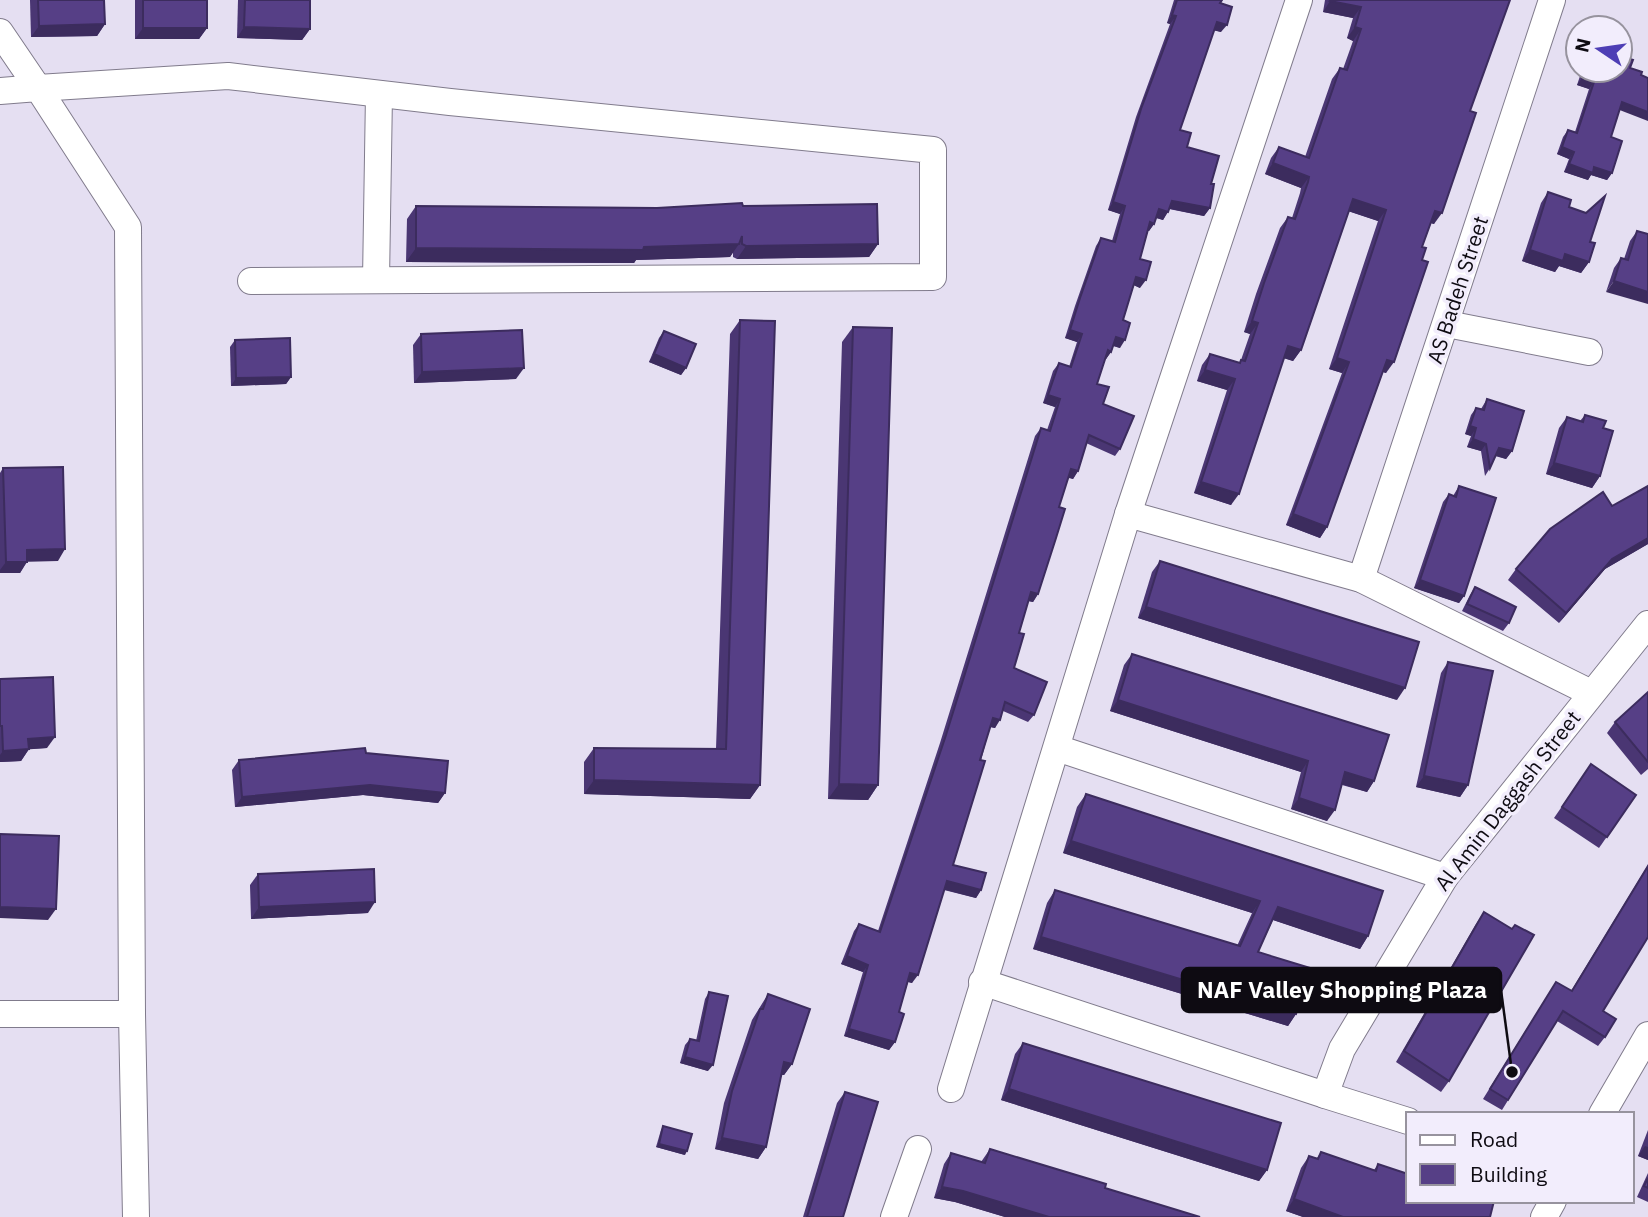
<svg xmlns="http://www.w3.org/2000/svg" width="1648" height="1217" font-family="'IBM Plex Sans',sans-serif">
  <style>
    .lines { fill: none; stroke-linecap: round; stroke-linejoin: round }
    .minor-casing { stroke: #807b8c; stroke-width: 28 }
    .minor { stroke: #fff; stroke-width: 26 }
    .wall { fill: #4a3673 }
    .shaded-wall { fill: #3c2c5e }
    .building { fill: #563f86; stroke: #3c2c5e; stroke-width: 2 }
    .labels { text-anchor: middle; stroke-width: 7; stroke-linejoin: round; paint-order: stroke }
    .street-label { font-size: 21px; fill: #0e0b12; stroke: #f2edfc }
    .leader { fill: none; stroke: #0e0b12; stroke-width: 2.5 }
    .callout-dot { fill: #0e0b12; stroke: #f2edfc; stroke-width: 2.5 }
    .callout { fill: #0e0b12; stroke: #0e0b12; stroke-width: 2.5 }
    .callout-label { font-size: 23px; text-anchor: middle; font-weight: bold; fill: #fff }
  </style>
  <rect width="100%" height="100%" fill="#e5dff2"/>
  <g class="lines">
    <defs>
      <g id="minor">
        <path d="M 0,32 L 38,88 L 228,76 L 450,102 L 933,150 L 933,277 L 251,281"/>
        <path d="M 0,91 L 38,88 L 128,227 L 132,1014 L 136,1217"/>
        <path d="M 376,280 L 379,94"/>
        <path d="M 1447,324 L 1589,352"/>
        <path d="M 1128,514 L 1299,0"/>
        <path d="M 1361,579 L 1552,0"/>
        <path d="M 1057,748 L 1445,877"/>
        <path d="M 982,982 L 1325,1095"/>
        <path d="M 0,1014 L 132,1014"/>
        <path d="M 951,1089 L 1128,514 L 1361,579 L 1591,693"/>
        <path d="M 1602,1114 L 1648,1035"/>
        <path d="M 1408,1121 L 1325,1095 L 1342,1049 L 1445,877 L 1648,624"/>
        <path d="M 894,1217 L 918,1149"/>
        <path d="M 1544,1217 L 1553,1201"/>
      </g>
    </defs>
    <use href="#minor" class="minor-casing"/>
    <use href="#minor" class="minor"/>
  </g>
  <g class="wall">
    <path d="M 30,0 L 104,0 L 105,24 L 97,36 L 31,37 Z"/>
    <path d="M 135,0 L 207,0 L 207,28 L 199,39 L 135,39 Z"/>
    <path d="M 238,0 L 310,0 L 310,29 L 302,40 L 237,38 Z"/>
    <path d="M 1174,0 L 1222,0 L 1220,3 L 1221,32 L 1214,30 L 1180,130 L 1187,147 L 1211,184 L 1210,208 L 1204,216 L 1169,209 L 1163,220 L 1156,218 L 1154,224 L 1149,231 L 1148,231 L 1140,259 L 1140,288 L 1134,285 L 1123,320 L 1120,348 L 1113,346 L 1111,352 L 1106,359 L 1105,359 L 1097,384 L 1103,404 L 1120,449 L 1115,456 L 1086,443 L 1078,471 L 1073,479 L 1068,477 L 1059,507 L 1038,594 L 1033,602 L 1028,601 L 1019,633 L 1014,668 L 1034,715 L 1028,722 L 1003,711 L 995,728 L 990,727 L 953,865 L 981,890 L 976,898 L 944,890 L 912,983 L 908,982 L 899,1012 L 895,1042 L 889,1050 L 844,1036 L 863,972 L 841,964 L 854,931 L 859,924 L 878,931 L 940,743 L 1035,436 L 1041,428 L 1047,430 L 1055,407 L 1043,403 L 1053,371 L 1059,363 L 1069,367 L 1077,342 L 1065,338 L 1075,306 L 1096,246 L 1101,238 L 1112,241 L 1120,214 L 1108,210 L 1136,117 L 1170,24 L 1167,23 Z"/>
    <path d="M 1325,0 L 1510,0 L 1470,111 L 1434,224 L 1431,223 L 1422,247 L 1386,373 L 1383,372 L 1327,527 L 1320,538 L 1286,525 L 1342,373 L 1329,369 L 1378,221 L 1348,211 L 1301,350 L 1293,361 L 1284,358 L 1231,505 L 1194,493 L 1227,390 L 1197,381 L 1202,365 L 1210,354 L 1239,363 L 1241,360 L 1250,334 L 1244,332 L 1256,294 L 1280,228 L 1288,217 L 1292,218 L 1300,193 L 1301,188 L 1265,174 L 1271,158 L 1279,147 L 1305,157 L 1332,79 L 1340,68 L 1343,69 L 1353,41 L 1347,38 L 1353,18 L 1323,12 Z"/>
    <path d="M 1582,70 L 1620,70 L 1619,110 L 1611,137 L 1612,173 L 1607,180 L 1591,175 L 1588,180 L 1564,172 L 1569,159 L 1557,154 L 1563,137 L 1568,130 L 1575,132 L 1589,89 L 1577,85 Z"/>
    <path d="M 1548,192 L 1569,207 L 1590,242 L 1589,262 L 1581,273 L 1559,266 L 1555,272 L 1522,261 L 1541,203 Z"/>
    <path d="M 416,206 L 657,208 L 743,206 L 878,244 L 869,257 L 737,259 L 733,257 L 733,252 L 730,257 L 636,260 L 634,263 L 406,262 L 407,219 Z"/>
    <path d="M 1637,231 L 1648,234 L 1606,292 L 1614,268 L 1621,258 L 1624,259 L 1630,241 Z"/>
    <path d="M 740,320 L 760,785 L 750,799 L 584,794 L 584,762 L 594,748 L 716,749 L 730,334 Z"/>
    <path d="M 853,327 L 878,785 L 868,800 L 828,799 L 842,342 Z"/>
    <path d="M 664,331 L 686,368 L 681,375 L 649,362 L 659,338 Z"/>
    <path d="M 421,334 L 516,379 L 414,383 L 413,345 Z"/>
    <path d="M 235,340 L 291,377 L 286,384 L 231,386 L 230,347 Z"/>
    <path d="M 1487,399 L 1512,451 L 1506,459 L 1495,456 L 1490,468 L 1485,476 L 1481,451 L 1467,447 L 1471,436 L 1465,434 L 1471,415 L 1476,408 L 1481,409 Z"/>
    <path d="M 1585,415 L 1603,428 L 1600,476 L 1592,488 L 1546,474 L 1559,428 L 1567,417 L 1580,421 Z"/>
    <path d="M 3,468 L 58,561 L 27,561 L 20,573 L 0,573 L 0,473 Z"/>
    <path d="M 1459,486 L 1464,596 L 1459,603 L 1414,588 L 1443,502 L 1449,494 L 1453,496 Z"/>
    <path d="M 1648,486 L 1648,544 L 1605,569 L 1559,623 L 1508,580 L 1516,569 L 1612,506 Z"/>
    <path d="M 1160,561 L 1397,700 L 1138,618 L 1152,572 Z"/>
    <path d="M 1475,587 L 1509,623 L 1503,631 L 1462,611 L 1470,595 Z"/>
    <path d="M 1132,654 L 1374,781 L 1367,792 L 1342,785 L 1327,821 L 1291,809 L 1301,772 L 1110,711 L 1124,665 Z"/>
    <path d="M 1448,662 L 1468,785 L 1460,797 L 1416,787 L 1441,673 Z"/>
    <path d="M 0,679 L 47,748 L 29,749 L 21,761 L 0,762 Z"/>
    <path d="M 1648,692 L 1648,769 L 1641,775 L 1607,733 L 1615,722 Z"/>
    <path d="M 366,753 L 445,793 L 438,803 L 363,795 L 235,807 L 232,770 L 239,760 Z"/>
    <path d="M 1591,764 L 1636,795 L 1599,848 L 1554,818 Z"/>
    <path d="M 1086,794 L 1368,936 L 1360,949 L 1273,920 L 1258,952 L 1296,1014 L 1288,1026 L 1033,949 L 1047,903 L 1055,890 L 1237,946 L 1252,913 L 1063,853 L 1077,807 Z"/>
    <path d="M 1648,865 L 1648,937 L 1603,1011 L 1605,1037 L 1598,1046 L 1557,1021 L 1502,1110 L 1483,1099 L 1556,982 L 1571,991 Z"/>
    <path d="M 258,874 L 368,913 L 251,919 L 250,885 Z"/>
    <path d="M 1484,912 L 1449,1081 L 1441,1092 L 1396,1062 L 1476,924 Z"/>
    <path d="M 709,992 L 708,1071 L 680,1063 L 685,1045 L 690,1039 L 696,1041 L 705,999 Z"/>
    <path d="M 768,994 L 792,1064 L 784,1075 L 781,1075 L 766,1147 L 758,1159 L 715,1149 L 724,1103 L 752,1020 Z"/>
    <path d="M 1023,1043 L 1267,1170 L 1259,1181 L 1001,1100 L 1015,1054 Z"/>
    <path d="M 845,1092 L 843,1217 L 803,1217 L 837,1103 Z"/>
    <path d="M 663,1126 L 685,1155 L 656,1147 L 661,1130 Z"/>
    <path d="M 1648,1130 L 1648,1160 L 1638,1156 Z"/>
    <path d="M 990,1149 L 1105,1188 L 1200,1217 L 1005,1217 L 955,1202 L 934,1198 L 944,1164 L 951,1153 L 981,1162 Z"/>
    <path d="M 1321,1152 L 1374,1170 L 1378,1164 L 1490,1217 L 1303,1217 L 1286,1211 L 1301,1168 L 1309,1156 L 1317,1158 Z"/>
    <path d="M 1648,1173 L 1648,1202 L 1637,1197 Z"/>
  </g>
  <g class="shaded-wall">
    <path d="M 1330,1 L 1361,7 L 1353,18 L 1323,12 Z"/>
    <path d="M 1172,15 L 1176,16 L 1170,24 L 1167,23 Z"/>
    <path d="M 1217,22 L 1227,25 L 1221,32 L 1212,30 Z"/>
    <path d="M 105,24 L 97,36 L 31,37 L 39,26 Z"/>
    <path d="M 244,27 L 310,29 L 302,40 L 237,38 Z"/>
    <path d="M 1355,27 L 1361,29 L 1353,41 L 1347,38 Z"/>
    <path d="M 143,28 L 207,28 L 199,39 L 135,39 Z"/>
    <path d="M 1582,78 L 1594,82 L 1589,89 L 1577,85 Z"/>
    <path d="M 1622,102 L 1648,112 L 1648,121 L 1617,109 Z"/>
    <path d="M 1562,147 L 1574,152 L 1569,159 L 1557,154 Z"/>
    <path d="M 1273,163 L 1309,177 L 1301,188 L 1265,174 Z"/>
    <path d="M 1569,164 L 1594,167 L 1612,173 L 1607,180 L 1591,175 L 1588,180 L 1564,172 Z"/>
    <path d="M 1353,199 L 1386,210 L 1378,221 L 1345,210 Z"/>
    <path d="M 1172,201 L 1210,208 L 1204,216 L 1166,208 Z"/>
    <path d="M 1113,202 L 1125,206 L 1120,214 L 1108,210 Z"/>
    <path d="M 1159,209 L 1168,212 L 1163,220 L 1154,217 Z"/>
    <path d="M 1435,211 L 1442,213 L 1434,224 L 1427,222 Z"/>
    <path d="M 1150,222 L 1154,224 L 1149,231 L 1145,230 Z"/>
    <path d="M 739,244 L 730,257 L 636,260 L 634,263 L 406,262 L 416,248 L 644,247 Z"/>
    <path d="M 878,244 L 869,257 L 737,259 L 746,246 Z"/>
    <path d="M 1530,250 L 1565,254 L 1589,262 L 1581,273 L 1559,266 L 1555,272 L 1522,261 Z"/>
    <path d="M 1136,277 L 1146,280 L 1140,288 L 1131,284 Z"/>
    <path d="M 1614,281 L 1648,292 L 1648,304 L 1606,292 Z"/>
    <path d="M 1252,321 L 1258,323 L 1250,334 L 1244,332 Z"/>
    <path d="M 1070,330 L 1082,334 L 1077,342 L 1065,338 Z"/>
    <path d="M 1116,337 L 1125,340 L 1120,348 L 1111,345 Z"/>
    <path d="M 1288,346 L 1301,350 L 1293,361 L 1280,357 Z"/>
    <path d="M 1108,350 L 1111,352 L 1106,359 L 1102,358 Z"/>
    <path d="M 654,354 L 686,368 L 681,375 L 649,362 Z"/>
    <path d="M 1337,358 L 1349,362 L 1342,373 L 1329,369 Z"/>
    <path d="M 1387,360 L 1394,362 L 1386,373 L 1380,371 Z"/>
    <path d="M 524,368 L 516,379 L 414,383 L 422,372 Z"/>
    <path d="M 1205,370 L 1235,379 L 1227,390 L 1197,381 Z"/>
    <path d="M 291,377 L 286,384 L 231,386 L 236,378 Z"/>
    <path d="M 1048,395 L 1060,399 L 1055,407 L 1043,403 Z"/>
    <path d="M 1470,426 L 1476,428 L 1471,436 L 1465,434 Z"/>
    <path d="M 1473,439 L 1486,444 L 1481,451 L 1467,447 Z"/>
    <path d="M 1499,448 L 1512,451 L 1506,459 L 1494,455 Z"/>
    <path d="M 1554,463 L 1600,476 L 1592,488 L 1546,474 Z"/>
    <path d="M 1071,469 L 1078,471 L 1073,479 L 1065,477 Z"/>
    <path d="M 1201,482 L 1239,494 L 1231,505 L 1194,493 Z"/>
    <path d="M 1293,514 L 1327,527 L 1320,538 L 1286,525 Z"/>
    <path d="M 1648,538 L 1648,544 L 1605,569 L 1559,623 L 1566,613 L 1612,559 Z"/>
    <path d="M 65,549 L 58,561 L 19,562 L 27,550 Z"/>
    <path d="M 6,562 L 27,562 L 20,573 L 0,573 L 0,570 Z"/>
    <path d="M 1420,580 L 1464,596 L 1459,603 L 1414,588 Z"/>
    <path d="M 1031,592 L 1038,594 L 1033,602 L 1025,600 Z"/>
    <path d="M 1146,607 L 1405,688 L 1397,700 L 1138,618 Z"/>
    <path d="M 1118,700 L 1308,761 L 1301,772 L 1110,711 Z"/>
    <path d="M 993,718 L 1000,720 L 995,728 L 987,726 Z"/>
    <path d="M 55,737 L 47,748 L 20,750 L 28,739 Z"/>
    <path d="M 29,749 L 21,761 L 0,762 L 0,755 L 3,751 Z"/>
    <path d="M 1345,772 L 1374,781 L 1367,792 L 1338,783 Z"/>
    <path d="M 1424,776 L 1468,785 L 1460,797 L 1416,787 Z"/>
    <path d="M 594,780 L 760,785 L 750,799 L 584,794 Z"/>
    <path d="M 839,784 L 878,785 L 868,800 L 828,799 Z"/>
    <path d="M 370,785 L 445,793 L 438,803 L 363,795 L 235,807 L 242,797 Z"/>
    <path d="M 1299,798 L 1335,810 L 1327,821 L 1291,809 Z"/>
    <path d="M 1071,841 L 1260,901 L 1252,913 L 1063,853 Z"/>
    <path d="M 947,881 L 981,890 L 976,898 L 942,889 Z"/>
    <path d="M 375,902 L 368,913 L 251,919 L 259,907 Z"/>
    <path d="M 0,907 L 56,909 L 48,920 L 0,918 Z"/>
    <path d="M 1278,907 L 1368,936 L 1360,949 L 1270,919 Z"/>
    <path d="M 1041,937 L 1296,1014 L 1288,1026 L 1033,949 Z"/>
    <path d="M 847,956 L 868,965 L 863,972 L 841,964 Z"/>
    <path d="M 910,973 L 918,975 L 912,983 L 905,981 Z"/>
    <path d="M 849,1029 L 895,1042 L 889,1050 L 844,1036 Z"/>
    <path d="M 685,1057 L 713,1065 L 708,1071 L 680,1063 Z"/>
    <path d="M 784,1062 L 792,1064 L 784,1075 L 776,1073 Z"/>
    <path d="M 1009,1089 L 1267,1170 L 1259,1181 L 1001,1100 Z"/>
    <path d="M 722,1138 L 766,1147 L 758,1159 L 715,1149 Z"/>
    <path d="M 659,1144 L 687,1151 L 685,1155 L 656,1147 Z"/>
    <path d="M 1645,1146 L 1648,1147 L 1648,1160 L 1638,1156 Z"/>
    <path d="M 942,1187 L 963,1191 L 1049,1217 L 1005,1217 L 955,1202 L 934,1198 Z"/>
    <path d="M 1294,1199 L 1343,1217 L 1303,1217 L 1286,1211 Z"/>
  </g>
  <g class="building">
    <path d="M 38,0 L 104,0 L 105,24 L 39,26 Z"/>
    <rect x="143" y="0" width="64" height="28"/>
    <path d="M 245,0 L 310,0 L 310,29 L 244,27 Z"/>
    <path d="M 1177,0 L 1222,0 L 1220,3 L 1232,7 L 1227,25 L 1217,22 L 1180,130 L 1191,133 L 1187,147 L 1219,156 L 1211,184 L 1214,184 L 1210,208 L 1172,201 L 1168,212 L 1159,209 L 1154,224 L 1150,222 L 1140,259 L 1151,262 L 1146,280 L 1136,277 L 1123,320 L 1130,323 L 1125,340 L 1116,337 L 1111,352 L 1108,350 L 1097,384 L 1109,387 L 1103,404 L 1134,416 L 1120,449 L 1089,435 L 1078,471 L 1071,469 L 1059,507 L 1065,509 L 1056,538 L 1038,594 L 1031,592 L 1019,633 L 1024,634 L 1014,668 L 1047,682 L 1034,715 L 1005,702 L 1000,720 L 993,718 L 980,760 L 985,761 L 953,865 L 986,873 L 981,890 L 947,881 L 918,975 L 910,973 L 899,1012 L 904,1014 L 895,1042 L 849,1029 L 868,965 L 847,956 L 859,924 L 880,932 L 946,735 L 1041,428 L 1050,431 L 1060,399 L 1048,395 L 1059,363 L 1071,367 L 1082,334 L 1070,330 L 1080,298 L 1101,238 L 1115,242 L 1125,206 L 1113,202 L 1141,109 L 1176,16 L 1172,15 Z"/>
    <path d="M 1331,0 L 1510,0 L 1470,111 L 1476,113 L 1442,213 L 1435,211 L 1422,247 L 1426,248 L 1422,260 L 1428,262 L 1394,362 L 1387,360 L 1327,527 L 1293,514 L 1349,362 L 1337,358 L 1386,210 L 1353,199 L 1301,350 L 1288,346 L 1239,494 L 1201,482 L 1235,379 L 1205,370 L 1210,354 L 1240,363 L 1241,360 L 1245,361 L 1258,323 L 1252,321 L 1264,283 L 1288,217 L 1295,219 L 1308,182 L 1309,177 L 1273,163 L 1279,147 L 1309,158 L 1340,68 L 1347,70 L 1361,29 L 1355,27 L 1361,7 L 1330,1 Z"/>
    <path d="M 1620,56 L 1633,60 L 1630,68 L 1642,72 L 1641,75 L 1648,78 L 1648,112 L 1622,102 L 1611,137 L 1622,141 L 1612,173 L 1594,167 L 1593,173 L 1569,164 L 1574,152 L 1562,147 L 1568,130 L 1577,133 L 1594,82 L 1582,78 L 1585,70 L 1620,70 Z"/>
    <path d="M 1548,192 L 1571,200 L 1569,207 L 1586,213 L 1605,196 L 1590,242 L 1595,243 L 1589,262 L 1565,254 L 1563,261 L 1530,250 Z"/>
    <path d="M 742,203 L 743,206 L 877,204 L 878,244 L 746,246 L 742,244 L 742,236 L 739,244 L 644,247 L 643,250 L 416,248 L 416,206 L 657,208 Z"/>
    <path d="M 1637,231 L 1648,234 L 1648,292 L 1614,281 L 1621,258 L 1628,260 Z"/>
    <path d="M 740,320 L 775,321 L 760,785 L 594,780 L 594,748 L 726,749 Z"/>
    <path d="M 853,327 L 892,328 L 878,785 L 839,784 Z"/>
    <path d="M 522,330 L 524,368 L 422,372 L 421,334 Z"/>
    <path d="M 664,331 L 696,344 L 686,368 L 654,354 Z"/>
    <path d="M 290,338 L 291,377 L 236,378 L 235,340 Z"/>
    <path d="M 1487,399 L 1524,411 L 1512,451 L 1499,448 L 1490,468 L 1486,444 L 1473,439 L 1476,428 L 1470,426 L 1476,408 L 1484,410 Z"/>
    <path d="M 1585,415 L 1606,421 L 1603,428 L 1613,431 L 1600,476 L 1554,463 L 1567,417 L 1583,422 Z"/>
    <path d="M 63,467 L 65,549 L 27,550 L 27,562 L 6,562 L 3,468 Z"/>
    <path d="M 1459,486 L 1496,498 L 1464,596 L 1420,580 L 1449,494 L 1456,497 Z"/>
    <path d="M 1648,486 L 1648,538 L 1612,559 L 1566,613 L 1516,569 L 1550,529 L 1603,492 L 1612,506 Z"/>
    <path d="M 1160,561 L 1419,642 L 1405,688 L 1146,607 Z"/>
    <path d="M 1475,587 L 1516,607 L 1509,623 L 1467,604 Z"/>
    <path d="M 1132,654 L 1389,735 L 1374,781 L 1345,772 L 1335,810 L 1299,798 L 1308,761 L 1118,700 Z"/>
    <path d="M 1448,662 L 1493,671 L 1468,785 L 1424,776 Z"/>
    <path d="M 53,677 L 55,737 L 28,739 L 29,749 L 3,751 L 2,726 L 0,726 L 0,679 Z"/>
    <path d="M 1648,692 L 1648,762 L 1615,722 Z"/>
    <path d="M 365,748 L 366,753 L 448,761 L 445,793 L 370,785 L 242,797 L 239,760 Z"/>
    <path d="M 1591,764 L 1636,795 L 1607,837 L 1562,807 Z"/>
    <path d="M 1086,794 L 1383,891 L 1368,936 L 1278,907 L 1258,952 L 1310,968 L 1296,1014 L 1041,937 L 1055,890 L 1240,946 L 1260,901 L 1071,841 Z"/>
    <path d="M 0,834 L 59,836 L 56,909 L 0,907 Z"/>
    <path d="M 1648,866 L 1648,937 L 1603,1011 L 1616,1019 L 1605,1037 L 1563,1011 L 1508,1100 L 1490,1089 L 1556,982 L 1572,991 Z"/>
    <path d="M 374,869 L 375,902 L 259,907 L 258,874 Z"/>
    <path d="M 1484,912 L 1512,929 L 1515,925 L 1534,935 L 1449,1081 L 1404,1051 Z"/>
    <path d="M 709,992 L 728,996 L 713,1065 L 685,1057 L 690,1039 L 699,1041 Z"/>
    <path d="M 768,994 L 810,1009 L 792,1064 L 784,1062 L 766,1147 L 722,1138 L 732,1091 L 760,1009 L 763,1009 Z"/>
    <path d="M 1023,1043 L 1281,1123 L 1267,1170 L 1009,1089 Z"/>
    <path d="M 845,1092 L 878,1102 L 843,1217 L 807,1217 Z"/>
    <path d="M 663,1126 L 692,1134 L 687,1151 L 659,1144 Z"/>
    <path d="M 990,1149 L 1106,1184 L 1105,1188 L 1200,1217 L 1049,1217 L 963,1191 L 942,1187 L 951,1153 L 985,1163 Z"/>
    <path d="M 1321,1152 L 1376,1171 L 1378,1164 L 1408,1174 L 1408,1201 L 1494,1201 L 1490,1217 L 1343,1217 L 1294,1199 L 1309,1156 L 1318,1159 Z"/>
    <path d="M 1648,1178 L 1648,1188 L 1644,1186 Z"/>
  </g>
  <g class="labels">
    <g class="street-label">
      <text transform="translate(1458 290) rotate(-72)" y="7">AS Badeh Street</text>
      <text transform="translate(1508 801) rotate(-52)" y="7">Al Amin Daggash Street</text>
    </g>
  </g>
  <path class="leader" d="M1512 1072L1501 990"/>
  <circle class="callout-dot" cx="1512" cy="1072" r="7"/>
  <rect class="callout" x="1182" y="968" width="319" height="44" rx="7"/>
  <g class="callout-label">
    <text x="1342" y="998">NAF Valley Shopping Plaza</text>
  </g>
  <rect x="1406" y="1112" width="228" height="91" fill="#f2edfc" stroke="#97939e" stroke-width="2"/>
  <rect x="1420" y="1135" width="35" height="10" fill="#ffffff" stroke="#97939e" stroke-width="2"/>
  <text x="1470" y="1147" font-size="21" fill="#0e0b12">Road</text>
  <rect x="1420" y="1164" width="35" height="21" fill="#563f86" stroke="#97939e" stroke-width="2"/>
  <text x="1470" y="1182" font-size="21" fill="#0e0b12">Building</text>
  <g transform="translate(1599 49) rotate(283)"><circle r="33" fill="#f2edfc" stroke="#97939e" stroke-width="2"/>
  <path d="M0-5L12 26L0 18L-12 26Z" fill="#4e3eb5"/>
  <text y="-10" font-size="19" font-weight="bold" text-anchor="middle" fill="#0e0b12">N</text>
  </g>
</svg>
